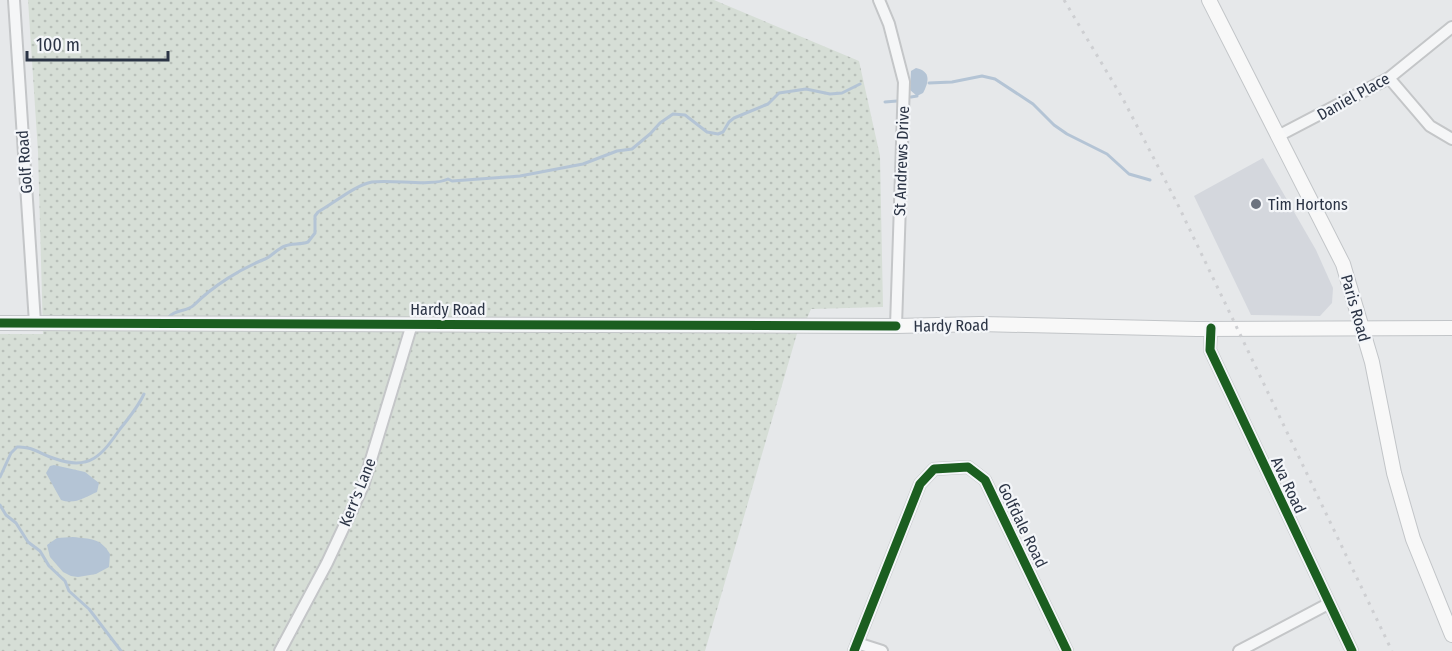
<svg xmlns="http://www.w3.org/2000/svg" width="1452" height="651" font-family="'Fira Sans Condensed',sans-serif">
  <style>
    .built { fill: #d4d7dd }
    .grass { fill: url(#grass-dots) }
    .water { fill: #b4c4d5 }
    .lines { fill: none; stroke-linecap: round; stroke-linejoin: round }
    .stream { stroke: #b4c4d5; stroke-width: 3 }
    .minor-casing { stroke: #c4c6c8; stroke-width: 14 }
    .major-casing { stroke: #c2c5c8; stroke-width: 16 }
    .minor { stroke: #f5f6f7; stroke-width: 10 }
    .major { stroke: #f8f8f8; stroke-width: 14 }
    .rail { stroke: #cecfd2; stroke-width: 3; stroke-dasharray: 3 6; stroke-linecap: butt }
    .cycleway-casing { stroke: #f4f6f9; stroke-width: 13 }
    .cycleway { stroke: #1b5e20; stroke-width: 9 }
    .poi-dot { fill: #6c737f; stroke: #f4f6f9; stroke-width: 2 }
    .labels { text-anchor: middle; stroke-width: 4.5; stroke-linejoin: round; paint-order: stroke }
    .street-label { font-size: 16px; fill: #2b3445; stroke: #f4f6f9 }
    .poi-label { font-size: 16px; fill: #2b3445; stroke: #f4f6f9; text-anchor: start }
  </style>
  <defs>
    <pattern id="grass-dots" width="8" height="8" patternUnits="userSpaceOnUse" patternTransform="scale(1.5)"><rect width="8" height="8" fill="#d6ded6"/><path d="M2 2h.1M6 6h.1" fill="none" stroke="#b8bfb9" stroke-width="1.8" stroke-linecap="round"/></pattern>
  </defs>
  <rect width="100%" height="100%" fill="#e6e8ea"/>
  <path class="built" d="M 1263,158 L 1316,250 L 1333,288 L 1332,303 L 1320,316 L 1251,315 L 1194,196 Z"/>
  <path class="grass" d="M 28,0 L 714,0 L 859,61 L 880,156 L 883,307 L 811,309 L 802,330 L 798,330 L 705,651 L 0,651 L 0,334 L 43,334 L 38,152 Z"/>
  <g class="water">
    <path d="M 916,68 C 931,71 929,82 923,93 L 917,96 L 910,90 L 911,71 Z"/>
    <path d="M 54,465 L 85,472 L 99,483 L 97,492 C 85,497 75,505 61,500 L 46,473 L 50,466 Z"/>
    <path d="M 73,537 C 90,539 101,538 110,554 L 109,567 L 96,574 L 78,577 L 71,576 L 63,572 L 50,557 L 47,545 L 57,538 Z"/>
  </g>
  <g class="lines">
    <g class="stream">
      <path d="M 929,83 L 952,82 L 982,76 L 995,79 L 1033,104 L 1054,125 L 1067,134 L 1107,154 L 1129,174 L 1150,180"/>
      <path d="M 911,97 L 917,96"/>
      <path d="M 885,102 L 897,101"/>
      <path d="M 169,317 C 175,309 187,312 194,305 C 213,286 240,269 265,259 C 272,256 277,249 285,246 C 292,243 300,245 308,242 L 315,233 L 315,216 L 318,212 C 333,204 355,185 372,182 C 392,179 432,187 448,179 L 452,181 L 520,176 L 583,164 L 617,151 L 632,149 L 650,134 L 660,123 L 673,114 L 685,115 L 707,132 L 718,134 L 723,132 L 729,122 L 734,118 L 768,104 L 779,93 L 806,89 L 830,94 L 842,93 L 860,84"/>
      <path d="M 0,477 L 11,453 L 17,447 C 33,446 41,455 56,459 C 90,471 102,455 120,429 C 129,418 138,407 144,394"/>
      <path d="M 0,505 L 6,515 L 16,523 L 28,542 L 40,551 L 49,566 L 65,581 L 69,591 L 89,609 L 121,651"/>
    </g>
    <defs>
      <g id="minor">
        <path d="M 14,0 L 35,323"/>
        <path d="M 879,0 L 889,24 L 904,82 L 896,326"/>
        <path d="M 1389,78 L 1430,126 L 1452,139"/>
        <path d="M 1278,136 L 1389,78 L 1452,27"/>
        <path d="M 1211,328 L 1210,350 L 1352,651"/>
        <path d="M 857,643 L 882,651"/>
        <path d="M 280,651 L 327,563 L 363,486 L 412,324"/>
        <path d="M 854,651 L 920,484 L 934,469 L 968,467 L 985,480 L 1067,651"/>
        <path d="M 1239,651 L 1328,604"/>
      </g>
      <g id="major">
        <path d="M 1209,0 L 1343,264 L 1372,362 L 1394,473 L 1413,539 L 1452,635"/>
        <path d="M 0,323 L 896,326 L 980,324 L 1197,329 L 1452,328"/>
      </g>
    </defs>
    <use href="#minor" class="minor-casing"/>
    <use href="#major" class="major-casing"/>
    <use href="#minor" class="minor"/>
    <use href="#major" class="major"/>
    <path class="rail" d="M 1064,0 L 1123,99 L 1178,205 L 1392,651"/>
    <defs>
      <g id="cycleway">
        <path d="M 0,323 L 896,326"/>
        <path d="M 1211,328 L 1210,350 L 1352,651"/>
        <path d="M 854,651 L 920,484 L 934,469 L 968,467 L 985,480 L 1067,651"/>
      </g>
    </defs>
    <use href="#cycleway" class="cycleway-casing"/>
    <use href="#cycleway" class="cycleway"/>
  </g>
  <circle class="poi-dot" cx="1256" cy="204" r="6"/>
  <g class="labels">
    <g class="street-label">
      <text transform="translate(1353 96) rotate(-29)" y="6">Daniel Place</text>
      <text transform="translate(901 161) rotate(-88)" y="6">St Andrews Drive</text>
      <text transform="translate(24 162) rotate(-94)" y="6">Golf Road</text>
      <text transform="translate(1356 308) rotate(74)" y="6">Paris Road</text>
      <text x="448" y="315">Hardy Road</text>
      <text transform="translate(951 325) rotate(-1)" y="6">Hardy Road</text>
      <text transform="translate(1289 485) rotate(65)" y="6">Ava Road</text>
      <text transform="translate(357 492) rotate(-68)" y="6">Kerr's Lane</text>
      <text transform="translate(1023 525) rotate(64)" y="6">Golfdale Road</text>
    </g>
    <g class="poi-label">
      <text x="1268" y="210">Tim Hortons</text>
    </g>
  </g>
  <path d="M27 51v9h141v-9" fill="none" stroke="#2b3445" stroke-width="3"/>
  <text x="36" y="51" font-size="18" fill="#2b3445" stroke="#f4f6f9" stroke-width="4.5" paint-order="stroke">100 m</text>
</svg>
